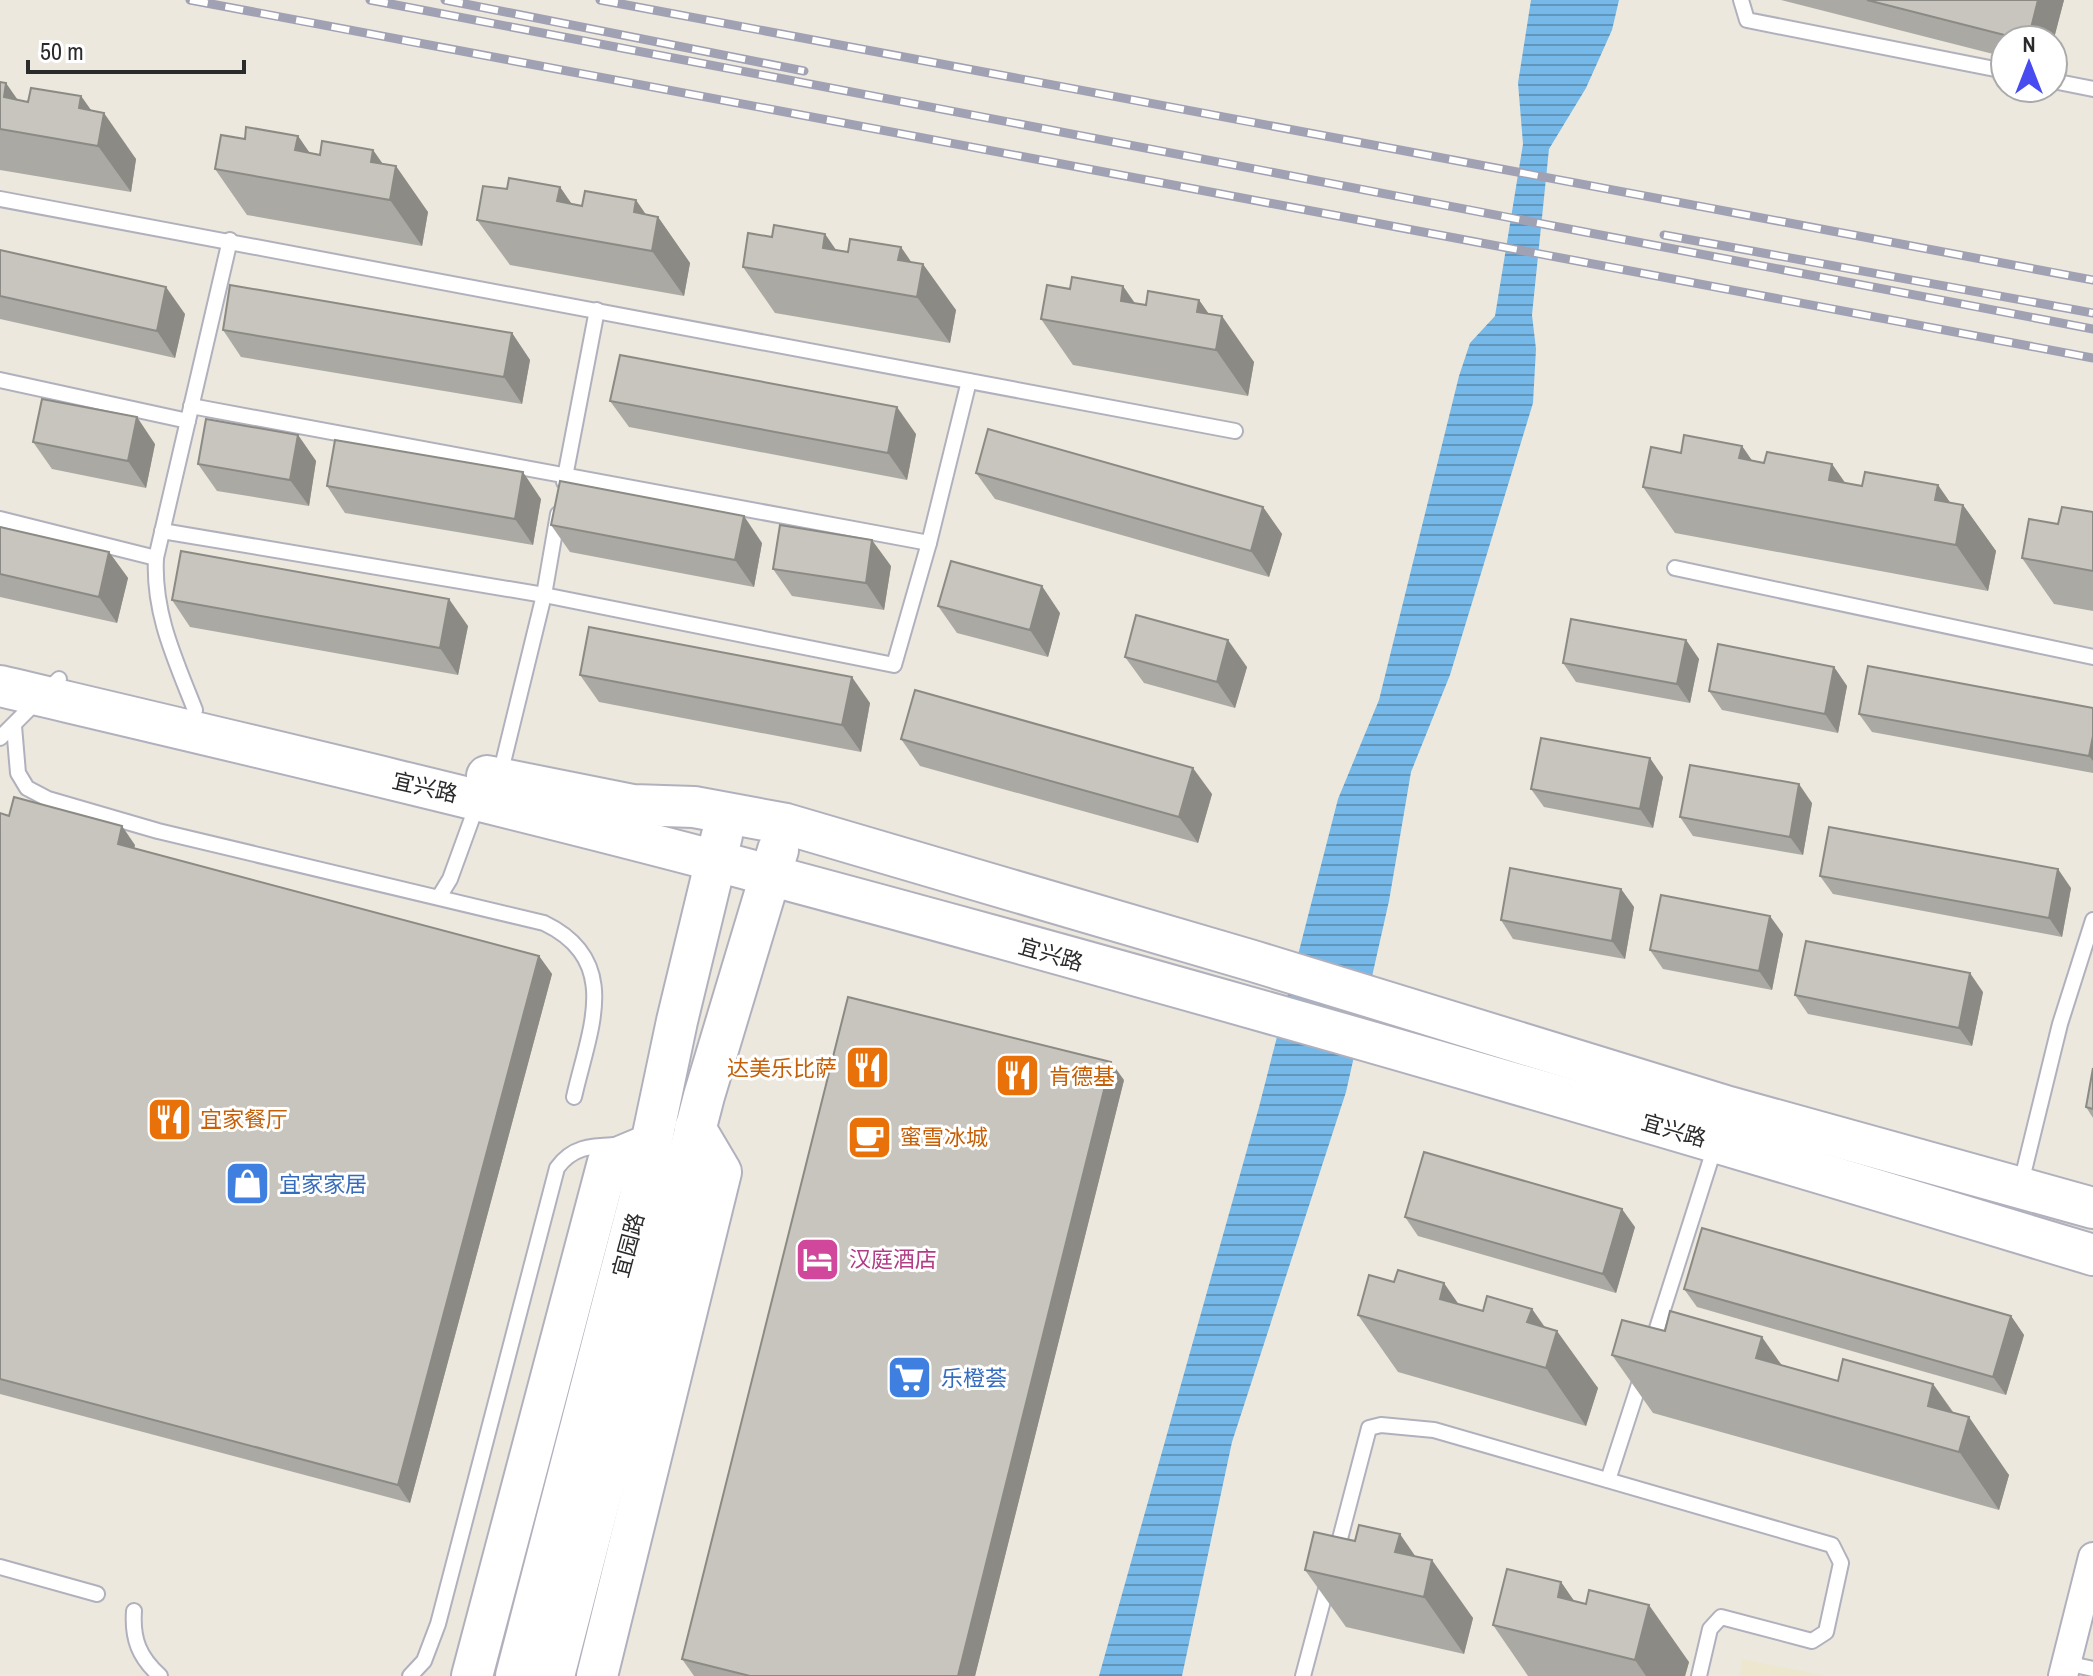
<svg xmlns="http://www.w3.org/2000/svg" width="2093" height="1676" font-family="'Archivo Narrow','Noto Sans SC',sans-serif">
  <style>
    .education { fill: #ece7ce }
    .water { fill: url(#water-rules) }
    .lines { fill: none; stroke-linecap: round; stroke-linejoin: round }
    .lane-casing { stroke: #b1b1be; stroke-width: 18 }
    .street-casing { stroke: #b1b1be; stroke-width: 32 }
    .secondary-casing { stroke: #b1b1be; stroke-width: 44 }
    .lane { stroke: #fff; stroke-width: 14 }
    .street { stroke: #fff; stroke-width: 28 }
    .secondary { stroke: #fff; stroke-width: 40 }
    .rail-casing { stroke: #a1a1b4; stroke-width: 9 }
    .rail { stroke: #fff; stroke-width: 6; stroke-dasharray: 18; stroke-linecap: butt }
    .wall { fill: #aba9a3 }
    .shaded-wall { fill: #8b8a84 }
    .building { fill: #c7c5bd; stroke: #8b8a84; stroke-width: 2 }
    .labels { text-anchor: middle; stroke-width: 6; stroke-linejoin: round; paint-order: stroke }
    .street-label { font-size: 22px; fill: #2b2b2b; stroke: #fff }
    .food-label { font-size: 22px; fill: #c56008; stroke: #fff; text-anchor: start }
    .shop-label { font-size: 22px; fill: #366cbe; stroke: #fff; text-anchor: start }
    .hotel-label { font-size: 22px; fill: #b23c85; stroke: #fff; text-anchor: start }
  </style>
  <defs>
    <pattern id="water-rules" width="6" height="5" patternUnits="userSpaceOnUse" patternTransform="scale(2)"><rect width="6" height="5" fill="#76b8e8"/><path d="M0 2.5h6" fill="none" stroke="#6196bc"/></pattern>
  </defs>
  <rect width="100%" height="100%" fill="#ece8de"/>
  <path class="education" d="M 1742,1659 L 1826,1676 L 1740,1676 Z"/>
  <path class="water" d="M 1531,0 L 1619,0 L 1612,30 L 1586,88 L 1549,149 L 1532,315 L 1536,349 L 1533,403 L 1450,675 L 1411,772 L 1389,901 L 1346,1092 L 1232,1442 L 1182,1676 L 1099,1676 L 1259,1107 L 1338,799 L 1379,700 L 1459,376 L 1470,343 L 1495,316 L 1523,144 L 1518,83 Z"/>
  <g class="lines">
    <defs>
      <g id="lane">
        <path d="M 1741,0 L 1747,20 L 2005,71"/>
        <path d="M 2053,81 L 2093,89"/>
        <path d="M 0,199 L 1235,431"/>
        <path d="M 0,380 L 188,421"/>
        <path d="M 191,406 L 929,543"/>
        <path d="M 564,482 L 597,310"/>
        <path d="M 0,519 L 156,558"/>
        <path d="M 162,531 L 544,595 L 894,665 L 929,543 L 969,381"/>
        <path d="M 1675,568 L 2093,657"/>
        <path d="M 195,710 C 175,659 153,613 156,558 L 230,240"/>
        <path d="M 14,726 L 18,773 L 27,788 L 48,799 L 158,831 L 544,923 C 623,961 589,1030 574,1097"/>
        <path d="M 0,738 L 59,679"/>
        <path d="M 500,775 L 544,595 L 558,514"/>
        <path d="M 439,897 L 450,879 L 478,802"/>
        <path d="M 2021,1183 L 2060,1024 L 2093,920"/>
        <path d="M 1652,1344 L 1716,1143"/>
        <path d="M 1608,1480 L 1642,1375"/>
        <path d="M 1336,1554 L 1369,1428 L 1381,1425 L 1434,1430 L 1832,1545 L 1841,1563 L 1826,1632 L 1812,1641 L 1721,1617 L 1710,1629 L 1699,1676"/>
        <path d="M 0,1567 L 97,1594"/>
        <path d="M 134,1611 C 132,1639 139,1657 160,1676"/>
        <path d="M 2066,1663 L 2093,1669"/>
        <path d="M 410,1676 L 424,1661 L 438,1624 L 557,1168 C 572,1147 590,1146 615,1145"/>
        <path d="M 1303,1676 L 1329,1578"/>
      </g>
      <path id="street" d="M 2063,1676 L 2093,1557"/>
      <g id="secondary">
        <path d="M 0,686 C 241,743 481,799 720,862 C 1180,984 1637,1117 2093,1255"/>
        <path d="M 487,776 L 633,805 L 694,807 L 786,824 L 1253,961 L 1729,1107 L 2093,1208"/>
        <path d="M 472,1676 L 608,1162 L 651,1144"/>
        <path d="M 516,1676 L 639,1201 L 677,1021 L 722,835"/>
        <path d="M 554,1676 L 704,1096 L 778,850"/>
        <path d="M 597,1676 L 721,1172 L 695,1128"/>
      </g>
    </defs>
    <use href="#lane" class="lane-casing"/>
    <use href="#street" class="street-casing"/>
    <use href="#secondary" class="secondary-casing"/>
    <use href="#lane" class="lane"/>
    <use href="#street" class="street"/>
    <use href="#secondary" class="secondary"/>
    <defs>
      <g id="rail">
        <path d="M 190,0 L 2093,358"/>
        <path d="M 370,0 L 2093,329"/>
        <path d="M 445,0 L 804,71"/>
        <path d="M 600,0 L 2093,280"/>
        <path d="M 1664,235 L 2093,313"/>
      </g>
    </defs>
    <use href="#rail" class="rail-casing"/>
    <use href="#rail" class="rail"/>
  </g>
  <g class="wall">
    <path d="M 1781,0 L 2064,0 L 2053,42 L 2053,40 L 2005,40 L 2005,57 Z"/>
    <path d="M 0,82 L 17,100 L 28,102 L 81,96 L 91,110 L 136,159 L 131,192 L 0,170 Z"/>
    <path d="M 298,136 L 309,153 L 320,155 L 373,150 L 383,164 L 428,212 L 422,246 L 247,215 L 215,169 L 245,139 Z"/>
    <path d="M 560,187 L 571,204 L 658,217 L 690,263 L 684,296 L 510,265 L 477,220 L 507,189 Z"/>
    <path d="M 825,234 L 836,251 L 911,262 L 956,310 L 950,343 L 775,313 L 743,267 L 772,237 Z"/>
    <path d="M 0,250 L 185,314 L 175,358 L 0,319 Z"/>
    <path d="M 1199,300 L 1209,314 L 1254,362 L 1248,396 L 1073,365 L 1041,319 L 1135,303 L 1146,305 Z"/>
    <path d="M 223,330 L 512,333 L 530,360 L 522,404 L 241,357 Z"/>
    <path d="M 610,401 L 916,434 L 907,480 L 629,427 Z"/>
    <path d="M 298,435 L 316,461 L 309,506 L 217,491 L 198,464 Z"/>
    <path d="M 33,442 L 155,444 L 146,488 L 52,469 Z"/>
    <path d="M 1742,446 L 1751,460 L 1764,463 L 1832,464 L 1845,483 L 1862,486 L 1938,485 L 1950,503 L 1963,505 L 1996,551 L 1988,591 L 1675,533 L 1643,487 Z"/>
    <path d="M 976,473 L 1263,507 L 1282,534 L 1269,577 L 995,499 Z"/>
    <path d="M 327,486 L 541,499 L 533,545 L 345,513 Z"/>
    <path d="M 2093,512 L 2093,611 L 2054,604 L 2022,558 L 2058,524 Z"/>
    <path d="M 551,525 L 762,543 L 754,587 L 570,552 Z"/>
    <path d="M 0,527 L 109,552 L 128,578 L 117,623 L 0,597 Z"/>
    <path d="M 891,566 L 884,610 L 792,596 L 773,569 Z"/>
    <path d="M 172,600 L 468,626 L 458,675 L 190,627 Z"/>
    <path d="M 938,606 L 1060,613 L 1048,657 L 957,633 Z"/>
    <path d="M 1686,640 L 1699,659 L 1690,703 L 1576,682 L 1563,663 Z"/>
    <path d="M 1125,657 L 1247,667 L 1235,708 L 1144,683 Z"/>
    <path d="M 1834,667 L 1847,686 L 1838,733 L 1722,710 L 1709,691 Z"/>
    <path d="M 580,675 L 870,703 L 861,752 L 599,702 Z"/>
    <path d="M 2093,708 L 2093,773 L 1872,732 L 1859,714 Z"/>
    <path d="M 901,739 L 1212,794 L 1198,843 L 920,766 Z"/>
    <path d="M 1663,777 L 1653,828 L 1544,807 L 1531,789 Z"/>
    <path d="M 1812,803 L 1803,855 L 1693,836 L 1680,817 Z"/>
    <path d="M 0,813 L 135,845 L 134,848 L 539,956 L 552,974 L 410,1503 L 0,1394 Z"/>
    <path d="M 1820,876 L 2071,888 L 2062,937 L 1833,894 Z"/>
    <path d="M 1621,889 L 1634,907 L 1625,959 L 1513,939 L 1501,920 Z"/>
    <path d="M 1783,934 L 1772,990 L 1663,969 L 1650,950 Z"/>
    <path d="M 1983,992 L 1972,1046 L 1808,1014 L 1795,995 Z"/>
    <path d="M 2093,1068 L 2093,1118 L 2086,1107 Z"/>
    <path d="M 1124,1080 L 975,1676 L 694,1676 L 682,1659 Z"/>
    <path d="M 1405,1217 L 1635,1227 L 1616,1293 L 1418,1236 Z"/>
    <path d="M 1684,1289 L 2011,1316 L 2024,1335 L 2006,1395 L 1697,1307 Z"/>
    <path d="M 1458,1304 L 1483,1311 L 1532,1309 L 1545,1327 L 1598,1388 L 1586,1426 L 1398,1372 L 1358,1315 Z"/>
    <path d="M 1665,1331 L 1838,1381 L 1933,1384 L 1954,1413 L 2009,1475 L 1999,1510 L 1653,1413 L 1612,1355 Z"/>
    <path d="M 1415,1556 L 1473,1618 L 1464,1654 L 1346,1627 L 1305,1570 Z"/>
    <path d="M 1561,1582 L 1574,1601 L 1689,1662 L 1685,1676 L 1528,1676 L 1493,1625 Z"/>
  </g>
  <g class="shaded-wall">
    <path d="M 2038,0 L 2064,0 L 2053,42 L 2053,40 L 2028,40 Z"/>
    <path d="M 6,83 L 38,129 L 4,97 Z"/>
    <path d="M 81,96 L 102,126 L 104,113 L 136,159 L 131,192 L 98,146 L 79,108 Z"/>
    <path d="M 298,136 L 330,182 L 295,150 Z"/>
    <path d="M 373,150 L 393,179 L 396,166 L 428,212 L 422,246 L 390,200 L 371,162 Z"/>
    <path d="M 560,187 L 592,233 L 557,201 Z"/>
    <path d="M 636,200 L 656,229 L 658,217 L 690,263 L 684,296 L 652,251 L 634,212 Z"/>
    <path d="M 825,234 L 857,280 L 823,248 Z"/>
    <path d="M 901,247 L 921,276 L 923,264 L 956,310 L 950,343 L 917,297 L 898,260 Z"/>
    <path d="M 1123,286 L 1155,332 L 1121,301 Z"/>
    <path d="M 166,287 L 185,314 L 175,358 L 157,331 Z"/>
    <path d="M 1199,300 L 1219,329 L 1222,316 L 1254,362 L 1248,396 L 1216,350 L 1197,312 Z"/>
    <path d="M 512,333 L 530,360 L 522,404 L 504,377 Z"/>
    <path d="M 897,407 L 916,434 L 907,480 L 888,453 Z"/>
    <path d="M 137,417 L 155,444 L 146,488 L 128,461 Z"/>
    <path d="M 298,435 L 316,461 L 309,506 L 290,480 Z"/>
    <path d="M 1742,446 L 1774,492 L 1739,458 Z"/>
    <path d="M 1832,464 L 1864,510 L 1829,480 Z"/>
    <path d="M 523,472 L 541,499 L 533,545 L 515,519 Z"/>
    <path d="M 1938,485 L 1961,518 L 1963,505 L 1996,551 L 1988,591 L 1956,545 L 1935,500 Z"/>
    <path d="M 1263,507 L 1282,534 L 1269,577 L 1251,551 Z"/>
    <path d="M 744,516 L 762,543 L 754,587 L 735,560 Z"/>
    <path d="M 872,540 L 891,566 L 884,610 L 866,583 Z"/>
    <path d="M 109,552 L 128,578 L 117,623 L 99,597 Z"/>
    <path d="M 1042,586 L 1060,613 L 1048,657 L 1030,630 Z"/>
    <path d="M 449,599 L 468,626 L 458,675 L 440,648 Z"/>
    <path d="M 1228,640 L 1247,667 L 1235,708 L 1217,682 Z"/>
    <path d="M 1686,640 L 1699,659 L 1690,703 L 1677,684 Z"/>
    <path d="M 1834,667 L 1847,686 L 1838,733 L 1825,714 Z"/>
    <path d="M 852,677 L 870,703 L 861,752 L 842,725 Z"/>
    <path d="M 2093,736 L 2093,761 L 2089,756 Z"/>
    <path d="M 1650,758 L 1663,777 L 1653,828 L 1640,809 Z"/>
    <path d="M 1193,768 L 1212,794 L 1198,843 L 1179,817 Z"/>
    <path d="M 1799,784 L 1812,803 L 1803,855 L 1790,837 Z"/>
    <path d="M 122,826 L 135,845 L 131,862 L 118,844 Z"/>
    <path d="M 2058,869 L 2071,888 L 2062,937 L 2049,918 Z"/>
    <path d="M 1621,889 L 1634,907 L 1625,959 L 1612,941 Z"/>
    <path d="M 1770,916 L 1783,934 L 1772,990 L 1759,971 Z"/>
    <path d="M 539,956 L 552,974 L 410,1503 L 398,1485 Z"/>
    <path d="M 1970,973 L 1983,992 L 1972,1046 L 1959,1028 Z"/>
    <path d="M 1111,1062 L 1124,1080 L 975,1676 L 958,1676 Z"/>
    <path d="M 1622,1209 L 1635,1227 L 1616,1293 L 1603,1274 Z"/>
    <path d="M 1444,1283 L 1484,1341 L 1440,1299 Z"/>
    <path d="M 1532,1309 L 1554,1341 L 1557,1331 L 1598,1388 L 1586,1426 L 1546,1368 L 1527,1322 Z"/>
    <path d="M 2011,1316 L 2024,1335 L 2006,1395 L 1993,1377 Z"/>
    <path d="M 1762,1337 L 1802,1394 L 1756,1358 Z"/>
    <path d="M 1933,1384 L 1965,1430 L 1969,1417 L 2009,1475 L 1999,1510 L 1928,1406 Z"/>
    <path d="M 1400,1534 L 1429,1576 L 1432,1560 L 1473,1618 L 1464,1654 L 1424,1597 L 1395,1552 Z"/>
    <path d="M 1561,1582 L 1601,1640 L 1558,1597 Z"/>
    <path d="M 1649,1605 L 1689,1662 L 1685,1676 L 1646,1676 L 1635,1660 Z"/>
  </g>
  <g class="building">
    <path d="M 1867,0 L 2038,0 L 2028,40 L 2024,40 Z"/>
    <path d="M 0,82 L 6,83 L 4,97 L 28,102 L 31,88 L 81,96 L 79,108 L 104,113 L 98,146 L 0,129 Z"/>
    <path d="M 246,127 L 298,136 L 295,150 L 320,155 L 322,141 L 373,150 L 371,162 L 396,166 L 390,200 L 215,169 L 221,135 L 245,139 Z"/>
    <path d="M 509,178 L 560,187 L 557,201 L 582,206 L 585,191 L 636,200 L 634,212 L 658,217 L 652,251 L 477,220 L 483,186 L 507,189 Z"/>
    <path d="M 774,225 L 825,234 L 823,248 L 848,252 L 850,239 L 901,247 L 898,260 L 923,264 L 917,297 L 743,267 L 748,233 L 772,237 Z"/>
    <path d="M 0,250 L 166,287 L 157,331 L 0,296 Z"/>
    <path d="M 1072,277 L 1123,286 L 1121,301 L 1146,305 L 1148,291 L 1199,300 L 1197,312 L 1222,316 L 1216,350 L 1041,319 L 1047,285 L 1070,289 Z"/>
    <path d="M 230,285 L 512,333 L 504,377 L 223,330 Z"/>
    <path d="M 620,355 L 897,407 L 888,453 L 610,401 Z"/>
    <path d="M 42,399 L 137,417 L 128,461 L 33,442 Z"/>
    <path d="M 206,419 L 298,435 L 290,480 L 198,464 Z"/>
    <path d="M 988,429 L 1263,507 L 1251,551 L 976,473 Z"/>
    <path d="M 1684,435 L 1742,446 L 1739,458 L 1764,463 L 1767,452 L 1832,464 L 1829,480 L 1862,486 L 1865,472 L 1938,485 L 1935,500 L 1963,505 L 1956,545 L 1643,487 L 1651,447 L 1681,453 Z"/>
    <path d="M 335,440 L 523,472 L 515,519 L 327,486 Z"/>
    <path d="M 560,481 L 744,516 L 735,560 L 551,525 Z"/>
    <path d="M 2062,507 L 2093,512 L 2093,571 L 2022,558 L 2029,519 L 2058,524 Z"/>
    <path d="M 780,525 L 872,540 L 866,583 L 773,569 Z"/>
    <path d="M 0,527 L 109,552 L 99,597 L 0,574 Z"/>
    <path d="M 181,551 L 449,599 L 440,648 L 172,600 Z"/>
    <path d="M 951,561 L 1042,586 L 1030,630 L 938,606 Z"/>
    <path d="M 1136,615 L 1228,640 L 1217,682 L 1125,657 Z"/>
    <path d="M 1571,619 L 1686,640 L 1677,684 L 1563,663 Z"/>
    <path d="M 589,627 L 852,677 L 842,725 L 580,675 Z"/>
    <path d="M 1718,644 L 1834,667 L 1825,714 L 1709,691 Z"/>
    <path d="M 1868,666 L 2093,708 L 2093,736 L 2089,756 L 1859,714 Z"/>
    <path d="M 915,690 L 1193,768 L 1179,817 L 901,739 Z"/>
    <path d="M 1541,738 L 1650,758 L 1640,809 L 1531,789 Z"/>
    <path d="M 1690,765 L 1799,784 L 1790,837 L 1680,817 Z"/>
    <path d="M 14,797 L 122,826 L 118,844 L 539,956 L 398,1485 L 0,1379 L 0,813 L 9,816 Z"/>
    <path d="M 1829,827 L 2058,869 L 2049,918 L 1820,876 Z"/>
    <path d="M 1510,868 L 1621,889 L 1612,941 L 1501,920 Z"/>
    <path d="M 1661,895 L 1770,916 L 1759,971 L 1650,950 Z"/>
    <path d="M 1806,941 L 1970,973 L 1959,1028 L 1795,995 Z"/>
    <path d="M 848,997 L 1111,1062 L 958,1676 L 750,1676 L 682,1659 Z"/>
    <path d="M 2093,1068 L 2093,1109 L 2086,1107 Z"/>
    <path d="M 1424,1152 L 1622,1209 L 1603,1274 L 1405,1217 Z"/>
    <path d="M 1702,1228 L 2011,1316 L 1993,1377 L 1684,1289 Z"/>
    <path d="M 1398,1270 L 1444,1283 L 1440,1299 L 1483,1311 L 1487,1296 L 1532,1309 L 1527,1322 L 1557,1331 L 1546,1368 L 1358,1315 L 1369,1275 L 1394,1282 Z"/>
    <path d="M 1670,1311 L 1762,1337 L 1756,1358 L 1838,1381 L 1843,1359 L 1933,1384 L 1928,1406 L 1969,1417 L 1959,1452 L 1612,1355 L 1622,1320 L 1665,1331 Z"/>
    <path d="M 1359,1525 L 1400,1534 L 1395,1552 L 1432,1560 L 1424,1597 L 1305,1570 L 1314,1532 L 1355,1541 Z"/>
    <path d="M 1507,1569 L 1561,1582 L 1558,1597 L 1586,1604 L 1589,1590 L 1649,1605 L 1635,1660 L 1493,1625 Z"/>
  </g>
  <defs>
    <symbol id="restaurant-square" viewBox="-11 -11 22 22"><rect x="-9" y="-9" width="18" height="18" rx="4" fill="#e8710a" stroke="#fff"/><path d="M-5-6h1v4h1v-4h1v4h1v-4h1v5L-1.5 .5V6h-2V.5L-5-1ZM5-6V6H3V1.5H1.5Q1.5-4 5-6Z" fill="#fff"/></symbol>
    <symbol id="cafe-square" viewBox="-11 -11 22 22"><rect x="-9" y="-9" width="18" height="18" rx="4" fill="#e8710a" stroke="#fff"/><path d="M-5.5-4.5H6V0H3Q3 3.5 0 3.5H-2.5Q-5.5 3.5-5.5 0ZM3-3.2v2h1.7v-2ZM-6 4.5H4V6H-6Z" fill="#fff"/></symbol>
    <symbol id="shop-square" viewBox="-11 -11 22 22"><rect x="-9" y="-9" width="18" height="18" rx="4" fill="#3f7fe0" stroke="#fff"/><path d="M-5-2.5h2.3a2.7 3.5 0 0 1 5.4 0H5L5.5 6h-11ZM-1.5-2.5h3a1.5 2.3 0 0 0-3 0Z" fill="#fff"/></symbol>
    <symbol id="hotel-square" viewBox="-11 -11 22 22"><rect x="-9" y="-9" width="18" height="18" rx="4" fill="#d1479c" stroke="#fff"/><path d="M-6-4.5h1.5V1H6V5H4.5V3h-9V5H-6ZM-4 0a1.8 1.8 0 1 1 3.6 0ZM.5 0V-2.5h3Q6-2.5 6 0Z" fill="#fff"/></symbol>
    <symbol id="supermarket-square" viewBox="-11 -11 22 22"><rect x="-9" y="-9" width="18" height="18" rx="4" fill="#3f7fe0" stroke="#fff"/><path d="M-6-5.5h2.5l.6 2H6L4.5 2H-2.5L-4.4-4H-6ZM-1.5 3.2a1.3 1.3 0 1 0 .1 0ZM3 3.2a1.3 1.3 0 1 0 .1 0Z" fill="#fff"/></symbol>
  </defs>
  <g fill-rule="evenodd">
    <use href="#restaurant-square" x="842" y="1042" width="51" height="51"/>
    <use href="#restaurant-square" x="992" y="1050" width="51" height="51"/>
    <use href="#restaurant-square" x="144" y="1094" width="51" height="51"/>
    <use href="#cafe-square" x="844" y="1112" width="51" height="51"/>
    <use href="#shop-square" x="222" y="1158" width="51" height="51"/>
    <use href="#hotel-square" x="792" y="1234" width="51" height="51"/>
    <use href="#supermarket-square" x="884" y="1352" width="51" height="51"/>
  </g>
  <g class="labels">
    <g class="street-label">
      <text transform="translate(425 787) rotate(13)" y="8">宜兴路</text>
      <text transform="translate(1051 954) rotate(16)" y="8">宜兴路</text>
      <text transform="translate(1674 1130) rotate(16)" y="8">宜兴路</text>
      <text transform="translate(628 1245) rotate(-75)" y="8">宜园路</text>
    </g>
    <g class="food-label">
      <text x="837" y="1076" text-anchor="end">达美乐比萨</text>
      <text x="1049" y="1084">肯德基</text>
      <text x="200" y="1127">宜家餐厅</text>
      <text x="900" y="1145">蜜雪冰城</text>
    </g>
    <g class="shop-label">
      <text x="279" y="1192">宜家家居</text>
      <text x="941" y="1386">乐橙荟</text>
    </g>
    <g class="hotel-label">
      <text x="849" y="1267">汉庭酒店</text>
    </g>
  </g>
  <g transform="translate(2029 64)"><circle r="38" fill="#ffffff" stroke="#aaaaaa" stroke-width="2"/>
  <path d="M0-6L14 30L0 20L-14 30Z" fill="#474bf0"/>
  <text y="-12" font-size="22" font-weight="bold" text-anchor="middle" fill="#2b2b2b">N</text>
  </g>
  <path d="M28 60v12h216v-12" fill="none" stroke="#2b2b2b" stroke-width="4"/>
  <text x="40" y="60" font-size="24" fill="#2b2b2b" stroke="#ffffff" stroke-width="6" paint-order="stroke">50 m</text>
</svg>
